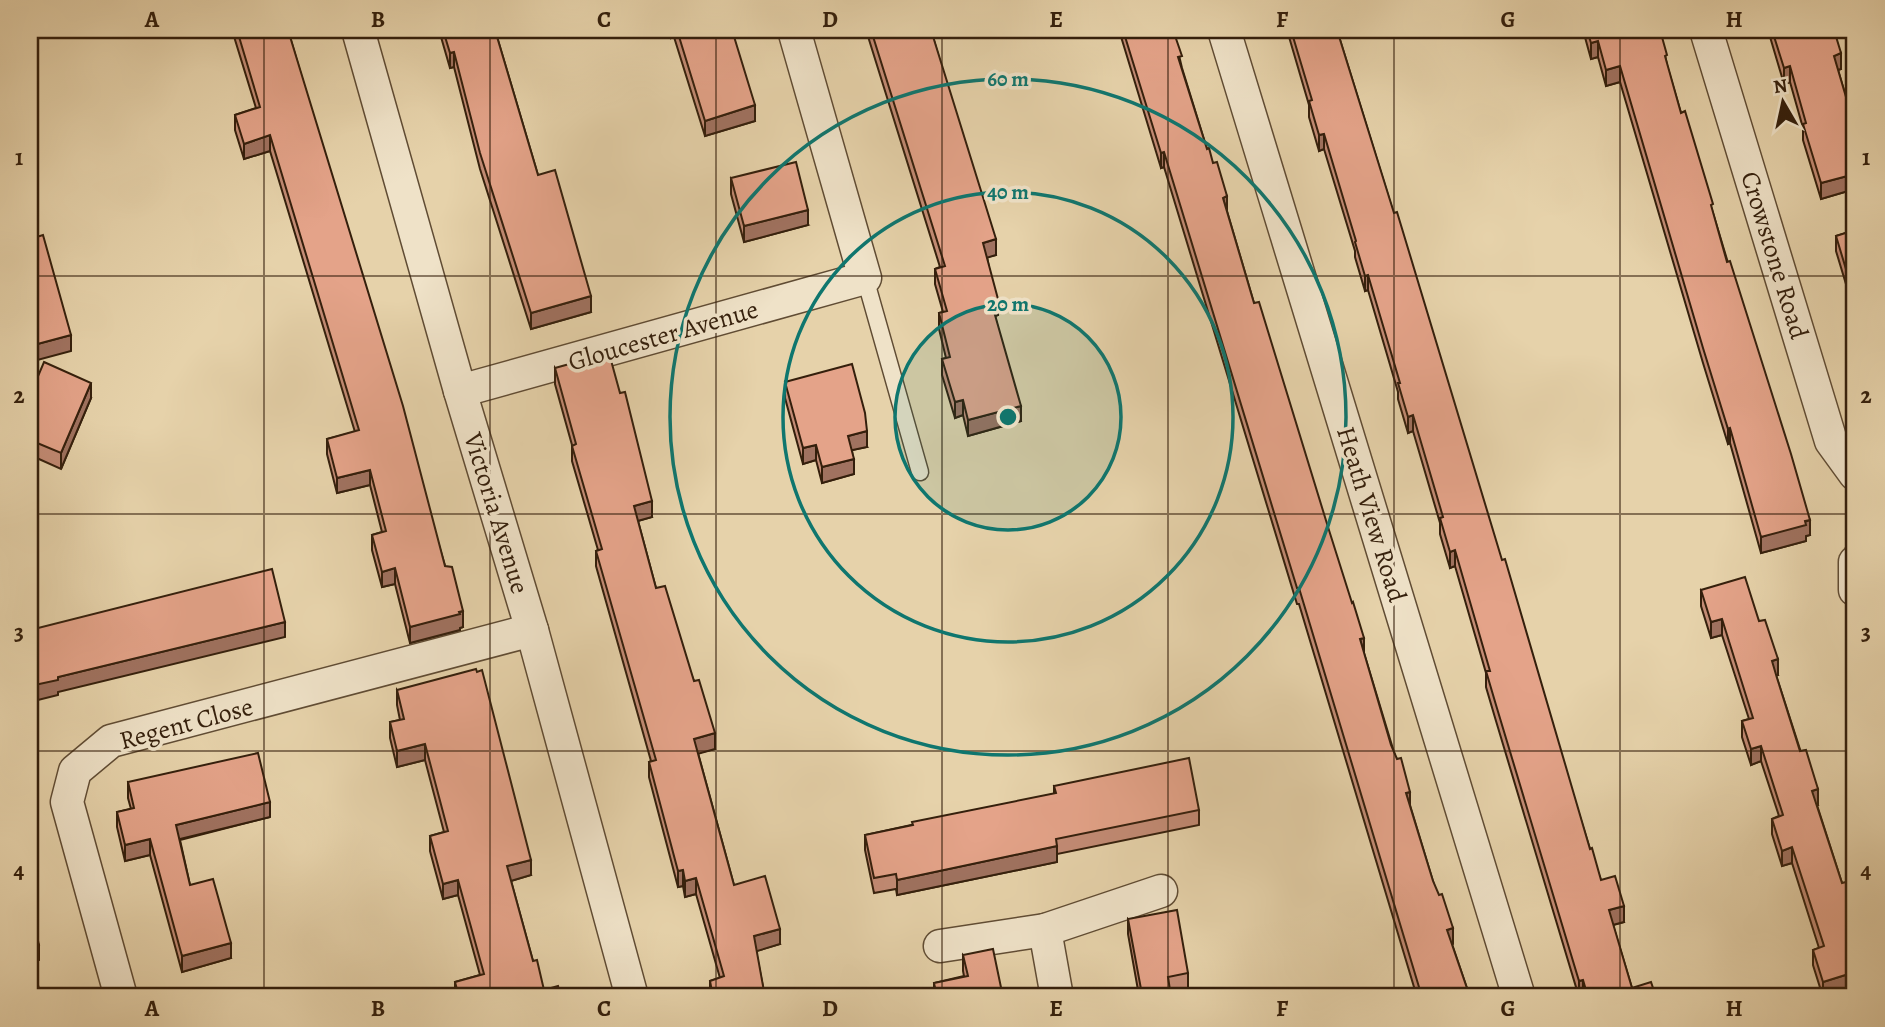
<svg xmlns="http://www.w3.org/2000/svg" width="1885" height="1027" font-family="Alegreya,serif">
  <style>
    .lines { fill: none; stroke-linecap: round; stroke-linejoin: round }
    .service-casing { stroke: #604c34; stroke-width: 19 }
    .minor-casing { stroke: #604c34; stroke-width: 35 }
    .service { stroke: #efe2c8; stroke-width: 16 }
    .minor { stroke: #efe2c8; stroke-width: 32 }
    .wall { fill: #c48c76; stroke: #341f0c; stroke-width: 2 }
    .shaded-wall { fill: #a07260; stroke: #341f0c; stroke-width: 2 }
    .building { fill: #e4a389; stroke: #341f0c; stroke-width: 2 }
    .grid { fill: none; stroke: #341f0c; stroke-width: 2; stroke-opacity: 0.55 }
    .ring { fill: none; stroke: #0f766e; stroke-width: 3.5 }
    .labels { text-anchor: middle; stroke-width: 7; stroke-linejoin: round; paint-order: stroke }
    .street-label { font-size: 26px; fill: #341f0c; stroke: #efe2c8 }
    .centre { fill: #0f766e; stroke: #efe2c8; stroke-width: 3.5 }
    .ring-label { font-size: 21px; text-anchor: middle; font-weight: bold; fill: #0f766e; stroke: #efe2c8; stroke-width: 7; stroke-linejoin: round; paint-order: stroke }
    .neatline { fill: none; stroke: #341f0c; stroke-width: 2.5 }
    .grid-label { font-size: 23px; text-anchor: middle; font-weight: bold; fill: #341f0c }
  </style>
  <rect width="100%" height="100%" fill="#e6d2aa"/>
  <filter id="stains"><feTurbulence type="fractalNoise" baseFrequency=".00286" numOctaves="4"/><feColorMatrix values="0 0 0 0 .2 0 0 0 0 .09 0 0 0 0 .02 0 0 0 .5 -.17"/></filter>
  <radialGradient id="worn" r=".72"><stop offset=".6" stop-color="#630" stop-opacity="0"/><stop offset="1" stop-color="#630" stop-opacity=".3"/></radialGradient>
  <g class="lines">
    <defs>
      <path id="service" d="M 865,278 L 920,472"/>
      <g id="minor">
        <path d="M 358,30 L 460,391 L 532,630 L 632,997"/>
        <path d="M 1224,30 L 1519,997"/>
        <path d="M 1706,30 L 1831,441 L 1855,474"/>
        <path d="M 460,391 L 865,278 L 794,30"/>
        <path d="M 1855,562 L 1855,590"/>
        <path d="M 1045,930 L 1057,997"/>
        <path d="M 940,946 L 1045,930 L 1161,891"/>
        <path d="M 121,997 L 67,802 L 75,771 L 111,741 L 532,630"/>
      </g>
    </defs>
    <use href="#service" class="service-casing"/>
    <use href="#minor" class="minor-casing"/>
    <use href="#service" class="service"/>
    <use href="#minor" class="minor"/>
  </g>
  <g class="wall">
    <path d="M 232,30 L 288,30 L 463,627 L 460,628 L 460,630 L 410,643 L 395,584 L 382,587 L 372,550 L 372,535 L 382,532 L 370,485 L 337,493 L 327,454 L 327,439 L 355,432 L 270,151 L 244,159 L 235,130 L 235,115 L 256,108 Z"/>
    <path d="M 439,30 L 495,30 L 538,175 L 591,312 L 531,329 L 480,169 L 454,67 L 450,68 Z"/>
    <path d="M 669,30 L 732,30 L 755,121 L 705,136 L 674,37 L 671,38 Z"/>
    <path d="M 866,30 L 931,30 L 996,255 L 987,257 L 998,315 L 995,316 L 1021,421 L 968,436 L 963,415 L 955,418 L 942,375 L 942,359 L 946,358 L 939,329 L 939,313 L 943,312 L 935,284 L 935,269 L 940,267 Z"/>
    <path d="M 1119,30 L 1173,30 L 1182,68 L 1207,149 L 1227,211 L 1254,303 L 1364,653 L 1452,944 L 1470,997 L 1417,997 L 1299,604 L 1297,604 L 1164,167 L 1161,168 Z"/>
    <path d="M 1287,30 L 1337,30 L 1590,849 L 1601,880 L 1624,922 L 1613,925 L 1632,988 L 1656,997 L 1584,997 L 1583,995 L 1579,997 L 1496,721 L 1486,687 L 1486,673 L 1455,566 L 1450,568 L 1440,534 L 1440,523 L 1413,431 L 1408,433 L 1398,399 L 1398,392 L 1368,290 L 1365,291 L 1355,257 L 1355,251 L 1324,149 L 1319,151 L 1309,117 L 1309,105 Z"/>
    <path d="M 1583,30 L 1660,30 L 1667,65 L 1681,113 L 1713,213 L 1810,535 L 1806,536 L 1806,541 L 1761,553 L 1730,443 L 1728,444 L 1703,363 L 1620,82 L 1606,86 L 1598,57 L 1591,59 Z"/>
    <path d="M 1768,30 L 1834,30 L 1841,69 L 1838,70 L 1851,114 L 1855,113 L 1855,189 L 1821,199 L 1803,140 L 1803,128 L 1790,82 L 1784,84 Z"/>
    <path d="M 731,178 L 808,225 L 744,242 L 731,194 Z"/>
    <path d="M 1855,230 L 1855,314 L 1836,251 L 1836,236 Z"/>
    <path d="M 555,368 L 652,517 L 638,521 L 656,588 L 694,681 L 715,749 L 698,753 L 734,885 L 780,944 L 756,951 L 765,997 L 710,997 L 710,981 L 720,978 L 696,894 L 685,897 L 683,886 L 678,887 L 649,777 L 649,762 L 651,761 L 596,566 L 596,551 L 598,550 L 572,461 L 572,445 L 555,384 Z"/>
    <path d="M 785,382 L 867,447 L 852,450 L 854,474 L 822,483 L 816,460 L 803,464 L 785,398 Z"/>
    <path d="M 30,395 L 91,398 L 61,469 L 30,455 Z"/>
    <path d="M 1701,590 L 1759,621 L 1778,675 L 1776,675 L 1818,805 L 1817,805 L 1842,883 L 1855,909 L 1855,987 L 1823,997 L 1813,965 L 1813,950 L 1819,948 L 1792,863 L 1782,866 L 1772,834 L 1772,819 L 1779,816 L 1761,761 L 1751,765 L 1742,737 L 1742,721 L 1749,719 L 1722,635 L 1711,638 L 1701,606 Z"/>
    <path d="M 397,690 L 531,875 L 511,881 L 533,961 L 544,990 L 561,997 L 455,997 L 455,982 L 480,975 L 458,895 L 443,899 L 430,851 L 430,836 L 444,832 L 425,760 L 397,767 L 390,738 L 390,722 L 400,720 L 397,705 Z"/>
    <path d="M 128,782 L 270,817 L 180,840 L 190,885 L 231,958 L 182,972 L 150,855 L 125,861 L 117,827 L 117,812 L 131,809 L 128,798 Z"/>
    <path d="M 1054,786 L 1199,810 L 1199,825 L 1057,854 L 1057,862 L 897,895 L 896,889 L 874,893 L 865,850 L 865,835 L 1054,794 Z"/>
    <path d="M 1128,919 L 1188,973 L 1188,989 L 1170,992 L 1171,997 L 1120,997 L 1120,993 L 1138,990 L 1128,934 Z"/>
    <path d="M 963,955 L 1003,997 L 934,997 L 934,983 L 964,976 L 963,971 Z"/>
  </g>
  <g class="shaded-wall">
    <path d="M 671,30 L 674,30 L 674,37 L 671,38 Z"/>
    <path d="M 1598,41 L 1598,57 L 1591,59 L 1591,43 Z"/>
    <path d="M 454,52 L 454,67 L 450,68 L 450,53 Z"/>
    <path d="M 1841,53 L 1841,69 L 1834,71 L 1834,56 Z"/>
    <path d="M 1620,66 L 1620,82 L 1606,86 L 1606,70 Z"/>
    <path d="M 1790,66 L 1790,82 L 1784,84 L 1784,68 Z"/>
    <path d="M 755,105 L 755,121 L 705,136 L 705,121 Z"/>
    <path d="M 1324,134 L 1324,149 L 1319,151 L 1319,135 Z"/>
    <path d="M 270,135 L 270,151 L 244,159 L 244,144 Z"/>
    <path d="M 1164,152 L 1164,167 L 1161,168 L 1161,153 Z"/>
    <path d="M 1855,174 L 1855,189 L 1821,199 L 1821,183 Z"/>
    <path d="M 1227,196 L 1227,212 L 1223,198 Z"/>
    <path d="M 808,210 L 808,225 L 744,242 L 744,226 Z"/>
    <path d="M 996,239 L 996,255 L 983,259 L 983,243 Z"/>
    <path d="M 1368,275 L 1368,290 L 1365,291 L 1365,276 Z"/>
    <path d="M 591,296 L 591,312 L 531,329 L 531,313 Z"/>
    <path d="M 998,299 L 998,315 L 991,317 L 991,301 Z"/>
    <path d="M 71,335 L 71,351 L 30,362 L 30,346 Z"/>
    <path d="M 91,383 L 91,398 L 61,469 L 61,453 Z"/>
    <path d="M 963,400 L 963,415 L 955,418 L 955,402 Z"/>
    <path d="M 1021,406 L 1021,421 L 968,436 L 968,420 Z"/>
    <path d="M 1413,415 L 1413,431 L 1408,433 L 1408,417 Z"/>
    <path d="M 1730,428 L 1730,443 L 1728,444 L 1728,429 Z"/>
    <path d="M 867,431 L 867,447 L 848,451 L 848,436 Z"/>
    <path d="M 816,445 L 816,460 L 803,464 L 803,448 Z"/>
    <path d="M 854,459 L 854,474 L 822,483 L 822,467 Z"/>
    <path d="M 370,470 L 370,485 L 337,493 L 337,478 Z"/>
    <path d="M 652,501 L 652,517 L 634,522 L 634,506 Z"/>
    <path d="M 1810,520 L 1810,535 L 1806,536 L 1806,541 L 1761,553 L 1761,537 Z"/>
    <path d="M 1455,550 L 1455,566 L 1450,568 L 1450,552 Z"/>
    <path d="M 395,568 L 395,584 L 382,587 L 382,572 Z"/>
    <path d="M 463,611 L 463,627 L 460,628 L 460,630 L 410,643 L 410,627 Z"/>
    <path d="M 1722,619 L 1722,635 L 1711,638 L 1711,622 Z"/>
    <path d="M 285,622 L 285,637 L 58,692 L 58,695 L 30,702 L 30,686 L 58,677 Z"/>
    <path d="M 1364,638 L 1364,653 L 1360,639 Z"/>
    <path d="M 1778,659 L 1778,675 L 1772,676 L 1772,661 Z"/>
    <path d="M 715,733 L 715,749 L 694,755 L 694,739 Z"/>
    <path d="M 425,744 L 425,760 L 397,767 L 397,751 Z"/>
    <path d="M 1761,746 L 1761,761 L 1751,765 L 1751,749 Z"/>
    <path d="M 1818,789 L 1818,805 L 1812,807 L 1812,791 Z"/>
    <path d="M 1410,792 L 1410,808 L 1406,793 Z"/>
    <path d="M 270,802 L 270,817 L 176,840 L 176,825 Z"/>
    <path d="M 150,839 L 150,855 L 125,861 L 125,845 Z"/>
    <path d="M 1057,846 L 1057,862 L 897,895 L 897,880 Z"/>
    <path d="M 1792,847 L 1792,863 L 1782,866 L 1782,851 Z"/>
    <path d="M 531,860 L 531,875 L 507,882 L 507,866 Z"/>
    <path d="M 683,870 L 683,886 L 678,887 L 678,871 Z"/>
    <path d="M 696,878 L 696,894 L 685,897 L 685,881 Z"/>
    <path d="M 458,880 L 458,895 L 443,899 L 443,884 Z"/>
    <path d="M 33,896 L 33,911 L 30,912 L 30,897 Z"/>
    <path d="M 1624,906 L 1624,922 L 1609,926 L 1609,910 Z"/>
    <path d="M 1453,928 L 1453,944 L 1447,945 L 1447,930 Z"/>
    <path d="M 780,929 L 780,944 L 754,952 L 754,936 Z"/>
    <path d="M 231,943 L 231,958 L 182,972 L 182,956 Z"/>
    <path d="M 39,945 L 39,960 L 30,963 L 30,948 Z"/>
    <path d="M 1855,972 L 1855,987 L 1823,997 L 1823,982 Z"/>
    <path d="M 1583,980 L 1583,995 L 1579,997 L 1579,981 Z"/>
  </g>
  <g class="building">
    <path d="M 237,30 L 288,30 L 403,406 L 445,566 L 452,567 L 463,611 L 459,612 L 460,614 L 410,627 L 395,568 L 382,572 L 372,535 L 386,531 L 370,470 L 337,478 L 327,439 L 359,430 L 270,135 L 244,144 L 235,115 L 260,107 Z"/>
    <path d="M 443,30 L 495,30 L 538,175 L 555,170 L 591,296 L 531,313 L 480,153 L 454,52 L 450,53 Z"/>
    <path d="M 677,30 L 732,30 L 755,105 L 705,121 Z"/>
    <path d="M 871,30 L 931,30 L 996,239 L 983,243 L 998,299 L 991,301 L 1021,406 L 968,420 L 963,400 L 955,402 L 942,359 L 950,357 L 939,313 L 947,311 L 935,269 L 945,266 Z"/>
    <path d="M 1123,30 L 1173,30 L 1182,56 L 1178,57 L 1207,149 L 1209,148 L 1213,163 L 1217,162 L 1227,196 L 1223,198 L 1254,303 L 1259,302 L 1328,527 L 1352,603 L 1353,602 L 1364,638 L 1360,639 L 1391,745 L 1397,759 L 1401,758 L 1410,792 L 1406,793 L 1433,881 L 1439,895 L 1442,894 L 1453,928 L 1447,930 L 1470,997 L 1422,997 L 1299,588 L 1297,588 L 1164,152 L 1161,153 Z"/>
    <path d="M 1291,30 L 1337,30 L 1394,213 L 1397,212 L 1502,560 L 1505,559 L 1590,849 L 1592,848 L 1601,880 L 1615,876 L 1624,906 L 1609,910 L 1632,988 L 1651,982 L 1656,997 L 1588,997 L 1583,980 L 1579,981 L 1496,705 L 1486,671 L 1490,671 L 1455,550 L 1450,552 L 1440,518 L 1443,517 L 1413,415 L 1408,417 L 1398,383 L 1400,383 L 1368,275 L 1365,276 L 1355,242 L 1356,241 L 1324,134 L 1319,135 L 1309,101 L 1312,100 Z"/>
    <path d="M 1587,30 L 1660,30 L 1667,55 L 1665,56 L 1681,113 L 1685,111 L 1713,204 L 1711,205 L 1727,262 L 1730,261 L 1791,454 L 1810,520 L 1805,521 L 1806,525 L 1761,537 L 1730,428 L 1728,429 L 1703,348 L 1620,66 L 1606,70 L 1598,41 L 1591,43 Z"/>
    <path d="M 1772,30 L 1834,30 L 1841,53 L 1834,56 L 1851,114 L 1855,113 L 1855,174 L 1821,183 L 1803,124 L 1806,123 L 1790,66 L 1784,68 Z"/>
    <path d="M 796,162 L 808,210 L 744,226 L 731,178 Z"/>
    <path d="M 1855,230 L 1855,299 L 1836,236 Z"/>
    <path d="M 43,235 L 71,335 L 30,346 L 30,239 Z"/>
    <path d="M 609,353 L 620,393 L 625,392 L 652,501 L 634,506 L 656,588 L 665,586 L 694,681 L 699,680 L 715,733 L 694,739 L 734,885 L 765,876 L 780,929 L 754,936 L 765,997 L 713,997 L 710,981 L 724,976 L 696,878 L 685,881 L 683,870 L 678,871 L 649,762 L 656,760 L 596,551 L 602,549 L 572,446 L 576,444 L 555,368 Z"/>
    <path d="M 44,362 L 91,383 L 61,453 L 30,440 L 30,395 Z"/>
    <path d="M 852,364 L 865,413 L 867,431 L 848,436 L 854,459 L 822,467 L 816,445 L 803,448 L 785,382 Z"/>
    <path d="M 272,569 L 285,622 L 58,677 L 58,680 L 30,686 L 30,630 Z"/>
    <path d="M 1745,577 L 1759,621 L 1765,620 L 1778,659 L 1772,661 L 1777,678 L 1800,751 L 1806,750 L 1818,789 L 1812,791 L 1842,883 L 1846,882 L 1855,909 L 1855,922 L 1853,922 L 1855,930 L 1855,972 L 1823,982 L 1813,950 L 1824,946 L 1792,847 L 1782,851 L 1772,819 L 1783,815 L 1761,746 L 1751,749 L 1742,721 L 1753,718 L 1722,619 L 1711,622 L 1701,590 Z"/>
    <path d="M 476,669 L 477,672 L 482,670 L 531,860 L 507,866 L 533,961 L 537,960 L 544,990 L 558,986 L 561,997 L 459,997 L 455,982 L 484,974 L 458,880 L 443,884 L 430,836 L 448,831 L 425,744 L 397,751 L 390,722 L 404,719 L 397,690 Z"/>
    <path d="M 258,753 L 270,802 L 176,825 L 190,885 L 213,879 L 231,943 L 182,956 L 150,839 L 125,845 L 117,812 L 134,808 L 128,782 Z"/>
    <path d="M 1189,758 L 1199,810 L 1056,839 L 1057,846 L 897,880 L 896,874 L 874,878 L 865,835 L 913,825 L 912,822 L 1056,793 L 1054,786 Z"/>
    <path d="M 30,881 L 33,896 L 30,897 Z"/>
    <path d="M 30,907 L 39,945 L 30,948 Z"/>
    <path d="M 1177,910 L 1188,973 L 1168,977 L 1171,997 L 1121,997 L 1120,993 L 1141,989 L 1128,919 Z"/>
    <path d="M 993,949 L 1003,997 L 937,997 L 934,983 L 968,976 L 963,955 Z"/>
    <path d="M 30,953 L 41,997 L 30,997 Z"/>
  </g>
  <path class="grid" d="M 264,30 L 264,997M 490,30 L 490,997M 716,30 L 716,997M 942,30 L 942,997M 1168,30 L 1168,997M 1394,30 L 1394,997M 1620,30 L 1620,997M 30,276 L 1855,276M 30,514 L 1855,514M 30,751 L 1855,751"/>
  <circle cx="1008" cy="417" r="113" fill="#0f766e" fill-opacity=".12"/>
  <g class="ring">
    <circle cx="1008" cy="417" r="113"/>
    <circle cx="1008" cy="417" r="225"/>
    <circle cx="1008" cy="417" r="338"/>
  </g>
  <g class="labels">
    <g class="street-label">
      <text transform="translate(1775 255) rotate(73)" y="9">Crowstone Road</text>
      <text transform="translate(663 335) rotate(-16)" y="9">Gloucester Avenue</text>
      <text transform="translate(497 513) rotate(73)" y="9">Victoria Avenue</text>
      <text transform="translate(1372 514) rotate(73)" y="9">Heath View Road</text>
      <text transform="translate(186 723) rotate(-15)" y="9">Regent Close</text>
    </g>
  </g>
  <circle cx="1008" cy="417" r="10" class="centre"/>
  <g class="ring-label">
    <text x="1008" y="86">60 m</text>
    <text x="1008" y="199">40 m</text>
    <text x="1008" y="311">20 m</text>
  </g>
  <rect width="1885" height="1027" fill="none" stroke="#e6d2aa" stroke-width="77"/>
  <g transform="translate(1783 102) rotate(351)" stroke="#efe2c8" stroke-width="5" paint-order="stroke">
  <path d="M0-5L12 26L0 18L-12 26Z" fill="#341f0c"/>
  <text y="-10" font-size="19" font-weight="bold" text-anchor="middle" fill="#341f0c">N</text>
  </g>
  <rect x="38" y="38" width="1808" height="950" class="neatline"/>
  <g class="grid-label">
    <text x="152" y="27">A</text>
    <text x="378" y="27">B</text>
    <text x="604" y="27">C</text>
    <text x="830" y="27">D</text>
    <text x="1056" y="27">E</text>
    <text x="1282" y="27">F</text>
    <text x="1508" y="27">G</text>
    <text x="1734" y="27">H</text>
    <text x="19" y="165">1</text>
    <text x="1866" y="165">1</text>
    <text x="19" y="403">2</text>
    <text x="1866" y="403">2</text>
    <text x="19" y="640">3</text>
    <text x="1866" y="640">3</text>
    <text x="19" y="878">4</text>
    <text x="1866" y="878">4</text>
    <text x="152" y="1016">A</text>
    <text x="378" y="1016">B</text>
    <text x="604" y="1016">C</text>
    <text x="830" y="1016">D</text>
    <text x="1056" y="1016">E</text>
    <text x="1282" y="1016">F</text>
    <text x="1508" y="1016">G</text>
    <text x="1734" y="1016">H</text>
  </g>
  <rect width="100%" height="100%" filter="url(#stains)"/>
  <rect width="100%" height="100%" fill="url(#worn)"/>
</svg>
